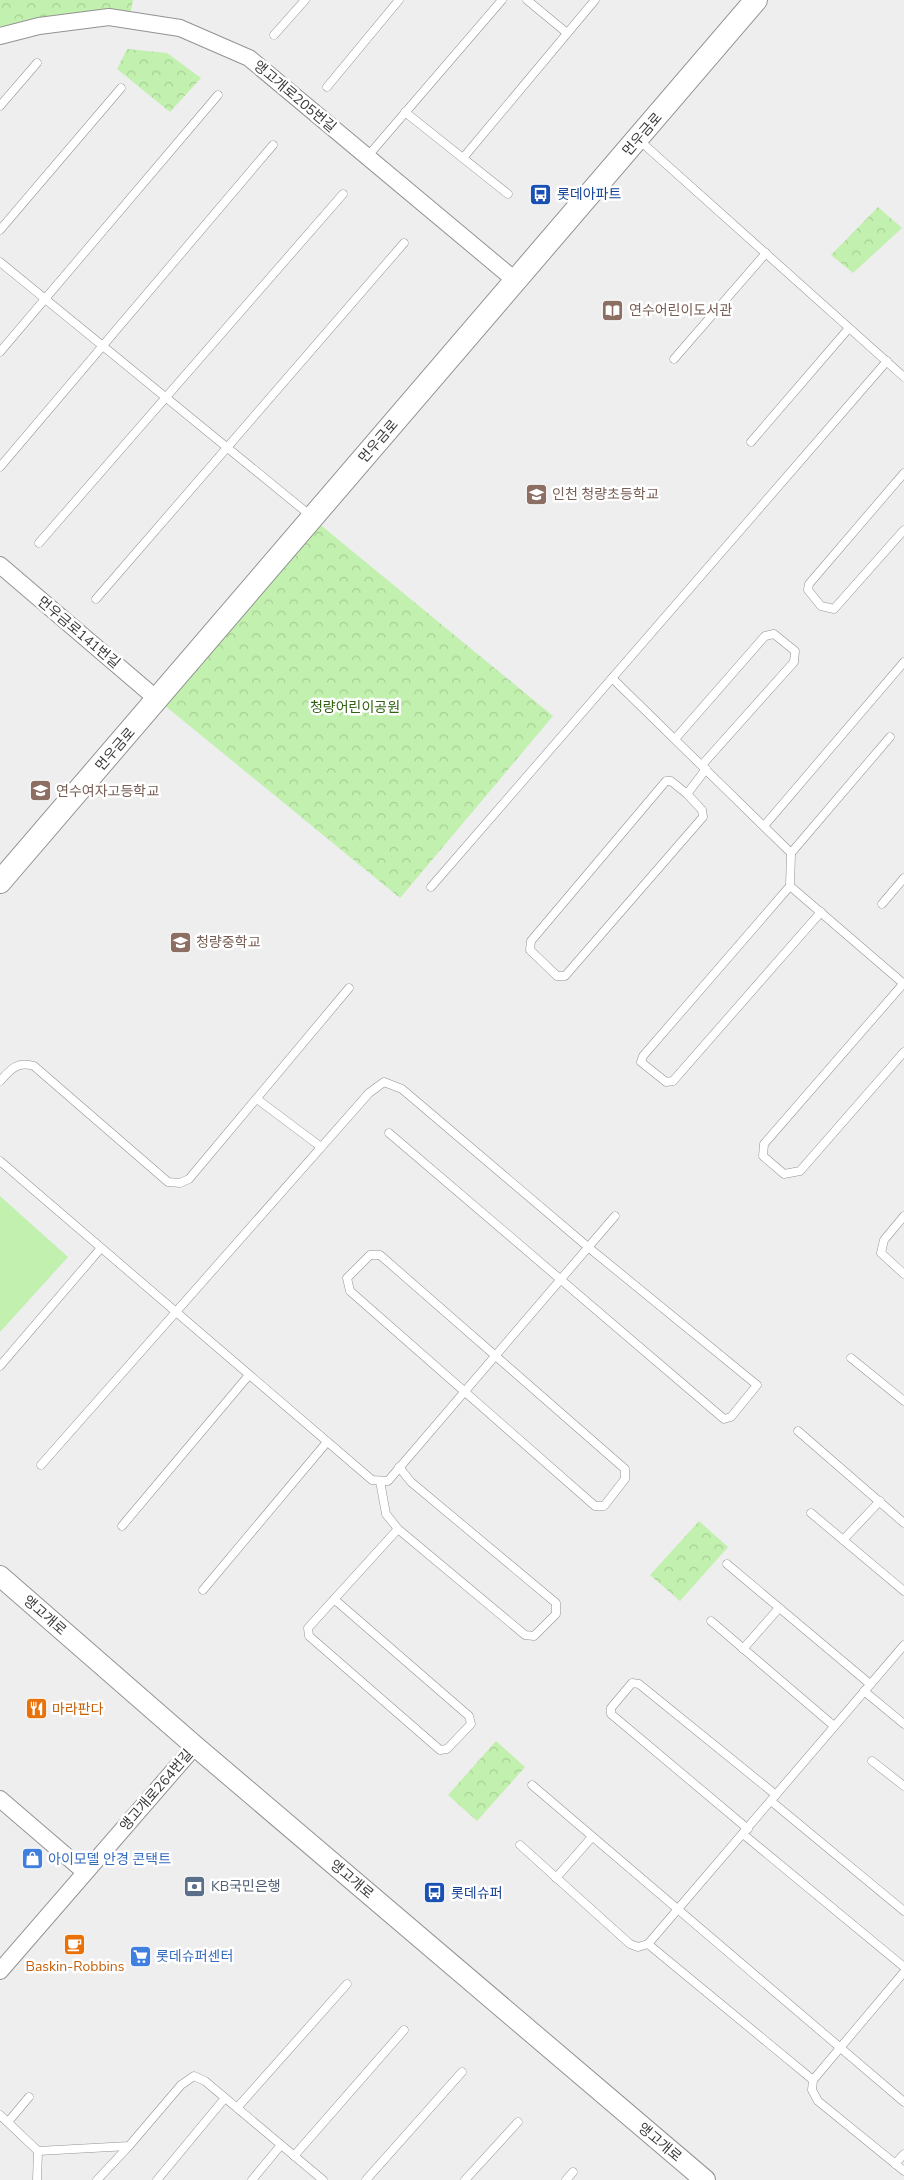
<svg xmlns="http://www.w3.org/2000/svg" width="904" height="2180" font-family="'Nunito Sans','Noto Sans KR',sans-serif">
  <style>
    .park { fill: url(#park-crowns) }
    .pitch { fill: #c2f0ae }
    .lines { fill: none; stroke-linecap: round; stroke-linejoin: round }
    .service-casing { stroke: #939394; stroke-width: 9 }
    .minor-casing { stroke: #939394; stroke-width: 18 }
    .tertiary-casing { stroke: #939394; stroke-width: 22 }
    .secondary-casing { stroke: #939394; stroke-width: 24 }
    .service { stroke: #fff; stroke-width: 8 }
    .minor { stroke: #fff; stroke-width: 16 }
    .tertiary { stroke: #fff; stroke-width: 20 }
    .secondary { stroke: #fff; stroke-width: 22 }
    .labels { text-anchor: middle; stroke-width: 5; stroke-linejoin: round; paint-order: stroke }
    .street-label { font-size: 14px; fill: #3a3a3b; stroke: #fff }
    .transit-label { font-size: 14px; fill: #164399; stroke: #fff; text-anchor: start }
    .education-label { font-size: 14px; fill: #785e54; stroke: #fff; text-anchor: start }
    .park-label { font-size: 14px; fill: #316213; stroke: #fff }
    .food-label { font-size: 14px; fill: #c56008; stroke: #fff; text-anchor: start }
    .shop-label { font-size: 14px; fill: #366cbe; stroke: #fff; text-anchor: start }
    .service-label { font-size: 14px; fill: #4e5e75; stroke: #fff; text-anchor: start }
  </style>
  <defs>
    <pattern id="park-crowns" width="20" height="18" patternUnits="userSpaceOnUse" patternTransform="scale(1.25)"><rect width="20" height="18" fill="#c2f0ae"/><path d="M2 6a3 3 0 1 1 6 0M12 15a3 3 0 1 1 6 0" fill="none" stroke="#a7cf97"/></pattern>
  </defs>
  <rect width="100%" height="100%" fill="#eeeeef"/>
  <g class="park">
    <path d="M 0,0 L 133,0 L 129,20 L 0,36 Z"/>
    <path d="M 127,49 L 167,53 L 201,78 L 170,112 L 117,69 Z"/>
    <path d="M 878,207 L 902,228 L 853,273 L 831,255 Z"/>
    <path d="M 312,518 L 553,716 L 400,898 L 158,700 Z"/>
    <path d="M 699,1521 L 728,1547 L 680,1601 L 650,1575 Z"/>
    <path d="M 496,1741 L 525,1767 L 477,1821 L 448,1795 Z"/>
  </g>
  <path class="pitch" d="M 0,1196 L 68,1257 L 0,1332 Z"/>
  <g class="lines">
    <defs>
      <g id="service">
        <path d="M 527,0 L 567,33"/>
        <path d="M 274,35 L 305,0"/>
        <path d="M 327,87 L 399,0"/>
        <path d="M 0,106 L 37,63"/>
        <path d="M 405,112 L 508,194"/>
        <path d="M 639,140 L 904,377"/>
        <path d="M 367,157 L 502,0"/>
        <path d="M 463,158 L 595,0"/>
        <path d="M 0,230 L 121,88"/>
        <path d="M 0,262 L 311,516"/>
        <path d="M 0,352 L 218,95"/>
        <path d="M 674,359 L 766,253"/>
        <path d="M 751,442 L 849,328"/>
        <path d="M 0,467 L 273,145"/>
        <path d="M 904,473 L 809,584 L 808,590 L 821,606 L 834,609 L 904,530"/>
        <path d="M 39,543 L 343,194"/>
        <path d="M 96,599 L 404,243"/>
        <path d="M 612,678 L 791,853 L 790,886 L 904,984"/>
        <path d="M 675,739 L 765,636 L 774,634 L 795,651 L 794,662 L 702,765"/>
        <path d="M 687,794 L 702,810 L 703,817 L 565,976 L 557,976 L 530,950 L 531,941 L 666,781 L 671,781 L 687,794 L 706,769"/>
        <path d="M 764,826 L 904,662"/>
        <path d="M 791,853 L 890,737"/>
        <path d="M 790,886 L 643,1056 L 641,1062 L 666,1082 L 673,1081 L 821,912"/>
        <path d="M 431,887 L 887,361"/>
        <path d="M 882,904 L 904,878"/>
        <path d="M 903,984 L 764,1144 L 763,1156 L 784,1174 L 800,1171 L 904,1052"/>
        <path d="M 0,1081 C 11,1069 17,1061 34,1066 L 168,1182 L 180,1183 L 189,1179 L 349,988"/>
        <path d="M 257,1099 L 321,1147"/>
        <path d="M 0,1161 L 372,1480 L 388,1481 L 615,1216"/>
        <path d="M 904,1216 L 884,1240 L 881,1253 L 904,1274"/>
        <path d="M 370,1255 L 380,1255 L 625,1469 L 625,1479 L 604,1506 L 595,1506 L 350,1291 L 347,1278 Z"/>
        <path d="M 851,1358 L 904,1401"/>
        <path d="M 0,1366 L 101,1248"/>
        <path d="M 798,1431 L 904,1523"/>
        <path d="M 41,1465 L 369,1093 L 384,1082 L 402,1089 L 588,1247 L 757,1385 L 731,1417 L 724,1419 L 389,1133"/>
        <path d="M 380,1481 L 386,1514 L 398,1529 L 525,1635 L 534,1636 L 556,1614 L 556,1603 L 411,1482 L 399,1467"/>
        <path d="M 811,1513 L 904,1591"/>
        <path d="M 122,1526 L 249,1375"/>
        <path d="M 843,1540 L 880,1501"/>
        <path d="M 727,1564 L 870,1684"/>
        <path d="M 203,1590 L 327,1442"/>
        <path d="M 334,1599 L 469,1716 L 471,1724 L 447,1749 L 440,1750 L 309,1636 L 308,1628 L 398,1529"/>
        <path d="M 711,1621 L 834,1726"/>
        <path d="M 743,1649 L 779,1608"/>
        <path d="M 864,1691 L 904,1724"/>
        <path d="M 872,1761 L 904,1786"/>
        <path d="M 532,1785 L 904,2102"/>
        <path d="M 771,1801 L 904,1911"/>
        <path d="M 748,1829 L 611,1714 L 611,1708 L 632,1683 L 639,1684 L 776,1795"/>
        <path d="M 743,1834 L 904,1967"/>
        <path d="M 520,1845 L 630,1944 L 638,1947 L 648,1944 L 904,1645"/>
        <path d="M 556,1878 L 592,1837"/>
        <path d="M 648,1944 L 813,2080"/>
        <path d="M 904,1972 L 813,2080 L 812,2090 L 818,2101 L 904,2171"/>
        <path d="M 237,2108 L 347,1984"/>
        <path d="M 0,2115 L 38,2151 L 129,2146 L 181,2085 L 194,2076 L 205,2081 L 323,2180"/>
        <path d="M 8,2122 L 29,2097"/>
        <path d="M 294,2156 L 404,2030"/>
        <path d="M 895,2164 L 904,2154"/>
        <path d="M 37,2180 L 38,2151"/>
        <path d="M 97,2180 L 129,2146"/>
        <path d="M 157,2180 L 225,2098"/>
        <path d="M 252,2180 L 281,2145"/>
        <path d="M 366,2180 L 462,2072"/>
        <path d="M 465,2180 L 518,2122"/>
        <path d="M 566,2180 L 573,2172"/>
      </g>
      <g id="minor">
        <path d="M 0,36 L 39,26 L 109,17 L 180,28 L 249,58 L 516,281"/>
        <path d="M 0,565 L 158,700"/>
        <path d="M 0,1799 L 85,1872"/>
        <path d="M 0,1971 L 195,1746"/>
      </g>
      <path id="tertiary" d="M 0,1576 L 195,1746 L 705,2180"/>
      <path id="secondary" d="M 0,882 L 756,0"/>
    </defs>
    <use href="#service" class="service-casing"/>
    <use href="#minor" class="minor-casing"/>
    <use href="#tertiary" class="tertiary-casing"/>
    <use href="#secondary" class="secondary-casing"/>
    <use href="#service" class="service"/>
    <use href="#minor" class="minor"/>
    <use href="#tertiary" class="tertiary"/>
    <use href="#secondary" class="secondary"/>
  </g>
  <defs>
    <symbol id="bus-square" viewBox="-11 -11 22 22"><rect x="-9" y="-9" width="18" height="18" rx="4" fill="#1a4fb4" stroke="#fff"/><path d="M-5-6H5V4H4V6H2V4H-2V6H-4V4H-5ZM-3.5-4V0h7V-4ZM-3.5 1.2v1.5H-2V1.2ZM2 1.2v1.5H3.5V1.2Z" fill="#fff"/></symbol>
    <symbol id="library-square" viewBox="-11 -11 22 22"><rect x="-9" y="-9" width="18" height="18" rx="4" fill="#8d6e63" stroke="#fff"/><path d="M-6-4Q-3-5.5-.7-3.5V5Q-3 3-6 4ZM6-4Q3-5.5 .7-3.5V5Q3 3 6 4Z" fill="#fff"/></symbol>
    <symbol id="school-square" viewBox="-11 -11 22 22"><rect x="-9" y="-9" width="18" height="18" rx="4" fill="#8d6e63" stroke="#fff"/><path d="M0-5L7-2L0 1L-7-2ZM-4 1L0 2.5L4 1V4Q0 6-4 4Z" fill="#fff"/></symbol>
    <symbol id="restaurant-square" viewBox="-11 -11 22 22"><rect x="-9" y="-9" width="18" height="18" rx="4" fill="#e8710a" stroke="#fff"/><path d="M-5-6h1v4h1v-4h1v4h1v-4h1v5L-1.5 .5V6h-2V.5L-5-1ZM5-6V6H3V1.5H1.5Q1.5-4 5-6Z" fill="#fff"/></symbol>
    <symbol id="shop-square" viewBox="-11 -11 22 22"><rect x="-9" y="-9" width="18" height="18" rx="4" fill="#3f7fe0" stroke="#fff"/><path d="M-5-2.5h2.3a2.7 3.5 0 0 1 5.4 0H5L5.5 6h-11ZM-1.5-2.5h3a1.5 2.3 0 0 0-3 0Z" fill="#fff"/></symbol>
    <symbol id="bank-square" viewBox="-11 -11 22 22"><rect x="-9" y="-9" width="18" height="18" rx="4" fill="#5c6f8a" stroke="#fff"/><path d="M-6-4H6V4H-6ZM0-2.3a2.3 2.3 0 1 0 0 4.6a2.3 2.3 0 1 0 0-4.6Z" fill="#fff"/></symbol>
    <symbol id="cafe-square" viewBox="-11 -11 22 22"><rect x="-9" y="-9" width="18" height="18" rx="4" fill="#e8710a" stroke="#fff"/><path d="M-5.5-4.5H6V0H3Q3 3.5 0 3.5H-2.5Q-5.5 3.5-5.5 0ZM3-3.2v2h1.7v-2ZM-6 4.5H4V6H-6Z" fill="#fff"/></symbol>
    <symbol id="supermarket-square" viewBox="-11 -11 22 22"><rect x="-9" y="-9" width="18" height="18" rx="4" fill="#3f7fe0" stroke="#fff"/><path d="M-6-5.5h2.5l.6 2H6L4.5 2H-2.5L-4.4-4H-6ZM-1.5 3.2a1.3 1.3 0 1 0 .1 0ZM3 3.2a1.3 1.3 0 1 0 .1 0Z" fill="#fff"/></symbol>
  </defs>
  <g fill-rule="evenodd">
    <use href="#bus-square" x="528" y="182" width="25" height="25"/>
    <use href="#library-square" x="600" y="298" width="25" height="25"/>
    <use href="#school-square" x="524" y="482" width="25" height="25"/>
    <use href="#school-square" x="28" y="778" width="25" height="25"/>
    <use href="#school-square" x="168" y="930" width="25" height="25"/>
    <use href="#restaurant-square" x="24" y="1696" width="25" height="25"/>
    <use href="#shop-square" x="20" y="1846" width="25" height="25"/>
    <use href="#bank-square" x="182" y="1874" width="25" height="25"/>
    <use href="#bus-square" x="422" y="1880" width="25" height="25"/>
    <use href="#cafe-square" x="62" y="1932" width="25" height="25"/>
    <use href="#supermarket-square" x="128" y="1944" width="25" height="25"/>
  </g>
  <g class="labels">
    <g class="street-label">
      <text transform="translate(295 96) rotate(40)" y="5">앵고개로205번길</text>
      <text transform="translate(642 134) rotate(-49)" y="5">먼우금로</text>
      <text transform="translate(378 441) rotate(-49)" y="5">먼우금로</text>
      <text transform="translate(79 632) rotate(40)" y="5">먼우금로141번길</text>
      <text transform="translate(115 749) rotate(-49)" y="5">먼우금로</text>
      <text transform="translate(45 1615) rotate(41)" y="5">앵고개로</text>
      <text transform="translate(156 1790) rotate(-49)" y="5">앵고개로264번길</text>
      <text transform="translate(352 1879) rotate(40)" y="5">앵고개로</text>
      <text transform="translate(660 2142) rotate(40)" y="5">앵고개로</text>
    </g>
    <g class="transit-label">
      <text x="557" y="199">롯데아파트</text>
      <text x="451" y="1898">롯데슈퍼</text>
    </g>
    <g class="education-label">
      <text x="629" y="315">연수어린이도서관</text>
      <text x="552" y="499">인천 청량초등학교</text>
      <text x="56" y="796">연수여자고등학교</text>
      <text x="196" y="947">청량중학교</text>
    </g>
    <g class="park-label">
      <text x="355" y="712">청량어린이공원</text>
    </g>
    <g class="food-label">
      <text x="52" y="1714">마라판다</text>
      <text x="75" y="1971" text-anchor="middle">Baskin-Robbins</text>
    </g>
    <g class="shop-label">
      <text x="48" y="1864">아이모델 안경 콘택트</text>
      <text x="156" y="1961">롯데슈퍼센터</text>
    </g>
    <g class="service-label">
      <text x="211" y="1891">KB국민은행</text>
    </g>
  </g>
</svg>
